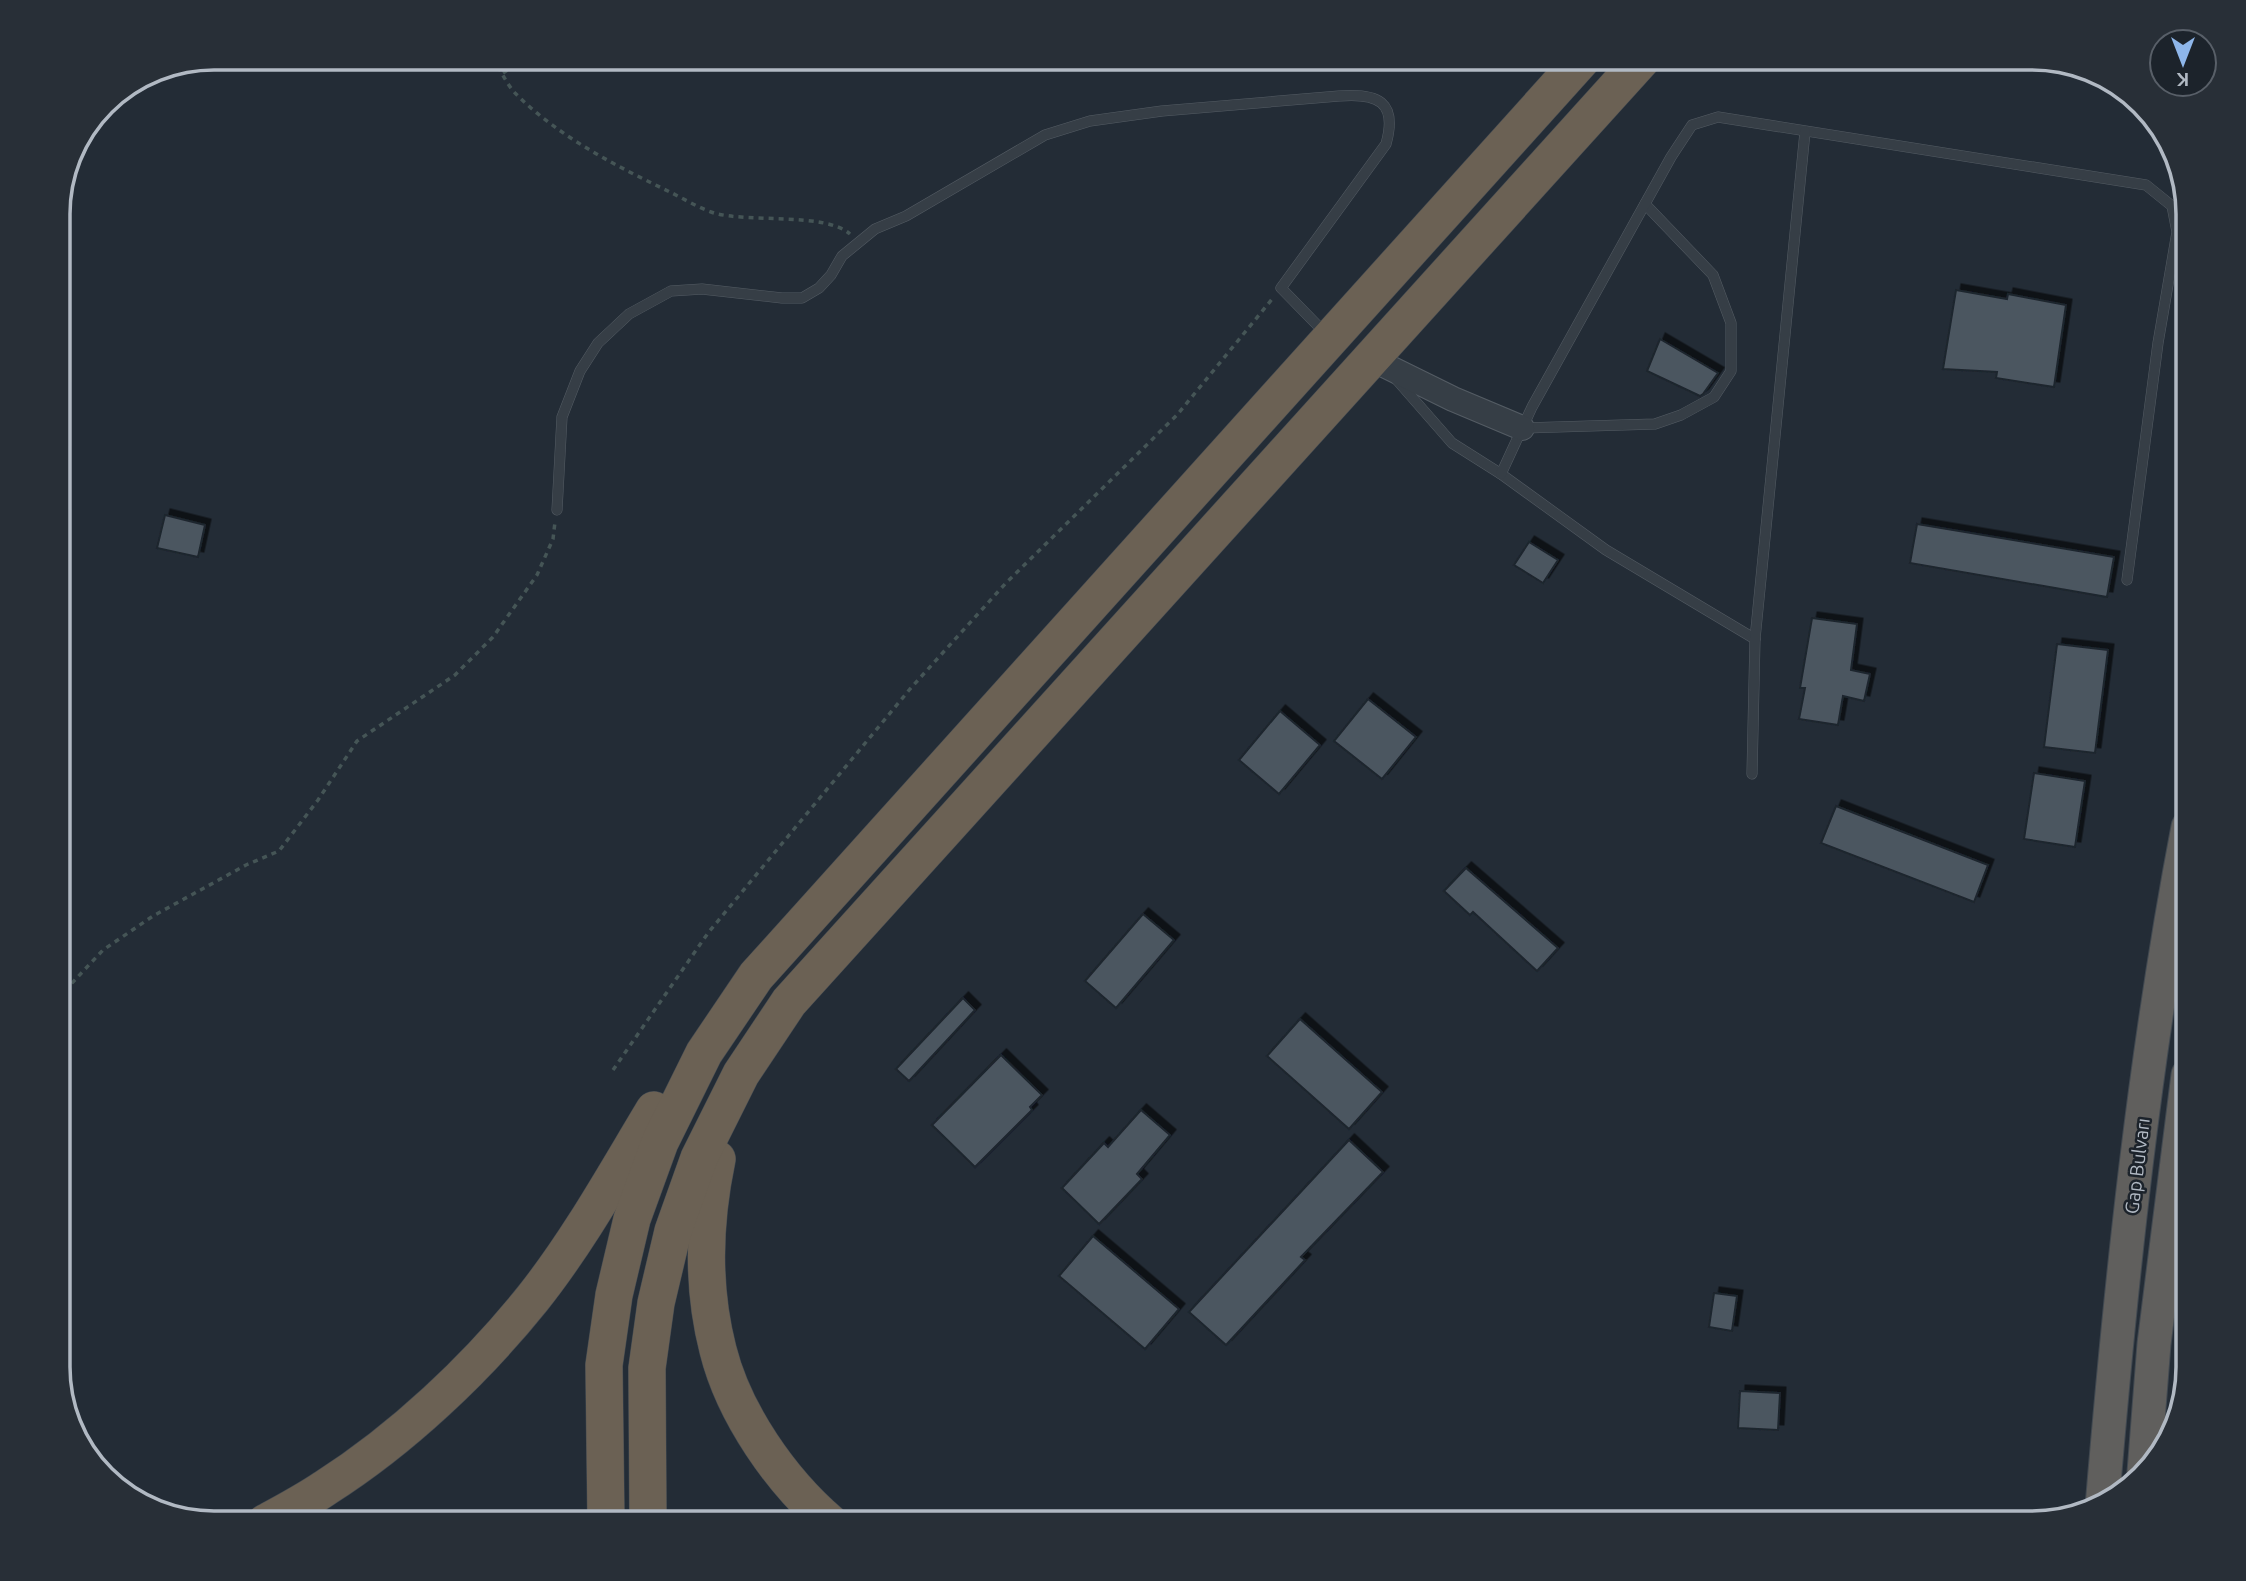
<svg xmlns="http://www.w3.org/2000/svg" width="2246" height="1581" font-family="Ubuntu,sans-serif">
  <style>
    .building { fill: #4c5661; stroke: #1e252d; stroke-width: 2; filter: url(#shadow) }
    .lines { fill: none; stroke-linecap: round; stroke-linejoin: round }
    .service-casing { stroke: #545c64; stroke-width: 11 }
    .tertiary-casing { stroke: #545c64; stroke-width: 26 }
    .trunk-casing { stroke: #414951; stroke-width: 35 }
    .motorway-casing { stroke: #414951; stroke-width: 38 }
    .path { stroke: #455556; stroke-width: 3.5; stroke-dasharray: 5 5; stroke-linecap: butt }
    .service { stroke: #363e46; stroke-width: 10 }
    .tertiary { stroke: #363e46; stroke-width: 24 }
    .trunk { stroke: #605f5d; stroke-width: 33 }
    .motorway { stroke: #6b6154; stroke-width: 37 }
    .labels { text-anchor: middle; stroke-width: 5; stroke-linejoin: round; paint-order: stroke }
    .street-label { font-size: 19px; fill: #b1b9c3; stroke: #1c232b }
    .rim { fill: none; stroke: #b1b9c3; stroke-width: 3.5 }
  </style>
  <defs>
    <filter id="shadow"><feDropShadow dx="5.5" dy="-5.5" stdDeviation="0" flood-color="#0009"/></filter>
  </defs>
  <rect width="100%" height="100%" fill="#232c36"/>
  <g class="building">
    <path d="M 1956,290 L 2007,299 L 2008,294 L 2066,305 L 2054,387 L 1996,378 L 1997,372 L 1943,369 Z"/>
    <path d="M 1660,339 L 1718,373 L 1703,394 L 1700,396 L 1647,371 Z"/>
    <path d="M 165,515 L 205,525 L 198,557 L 157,548 Z"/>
    <path d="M 1917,524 L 2114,557 L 2107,597 L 1910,563 Z"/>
    <path d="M 1529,542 L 1558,560 L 1543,583 L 1514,565 Z"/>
    <path d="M 1812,618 L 1857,624 L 1851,670 L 1870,674 L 1864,701 L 1843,696 L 1838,725 L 1799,719 L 1805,688 L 1800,688 Z"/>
    <path d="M 2057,644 L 2108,650 L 2095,753 L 2044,747 Z"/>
    <path d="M 1368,699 L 1416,737 L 1382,779 L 1334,741 Z"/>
    <path d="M 1280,711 L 1320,745 L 1279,794 L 1239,760 Z"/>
    <path d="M 2034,773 L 2085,781 L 2075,847 L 2024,839 Z"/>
    <path d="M 1836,806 L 1988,865 L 1974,902 L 1821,843 Z"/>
    <path d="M 1466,868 L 1558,948 L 1537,971 L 1473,912 L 1470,915 L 1444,891 Z"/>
    <path d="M 1143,914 L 1174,940 L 1116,1008 L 1085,981 Z"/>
    <path d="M 963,998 L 975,1010 L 909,1081 L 896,1069 Z"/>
    <path d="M 1300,1019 L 1382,1092 L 1349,1129 L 1267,1056 Z"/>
    <path d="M 1001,1055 L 1042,1095 L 1030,1107 L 1032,1110 L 975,1167 L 932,1125 Z"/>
    <path d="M 1141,1110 L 1170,1135 L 1137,1174 L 1142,1179 L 1099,1224 L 1062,1188 L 1104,1143 L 1108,1147 Z"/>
    <path d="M 1349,1140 L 1383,1172 L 1301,1257 L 1305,1260 L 1226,1345 L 1189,1312 Z"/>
    <path d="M 1093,1236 L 1179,1309 L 1145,1349 L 1059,1276 Z"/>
    <path d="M 1714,1293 L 1737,1296 L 1732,1331 L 1709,1327 Z"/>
    <path d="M 1740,1391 L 1780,1393 L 1778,1430 L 1738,1428 Z"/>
  </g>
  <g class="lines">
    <defs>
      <g id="service">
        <path d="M 1396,379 L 1452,443 L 1501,474 L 1606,550 L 1755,639"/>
        <path d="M 1523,428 L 1655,424 L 1681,415 L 1714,397 L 1731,371 L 1731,323 L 1713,275 L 1645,204"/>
        <path d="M 1501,474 L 1532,407 L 1671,157 L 1692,125 L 1718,117 L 2146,185 L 2172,206 L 2177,232 L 2158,343 L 2127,580"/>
        <path d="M 557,510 L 562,417 L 580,371 L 598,343 L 629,314 L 671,291 L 702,289 L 782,298 L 802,298 L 819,288 L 831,275 L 842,256 L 875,229 L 906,216 L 1045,135 L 1090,121 L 1162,111 L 1339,96 C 1377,93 1398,101 1386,144 L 1281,288 L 1325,333"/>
        <path d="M 1752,774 L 1755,639 L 1805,132"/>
      </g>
      <path id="tertiary" d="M 1384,365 L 1453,399 L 1522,428"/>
      <g id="trunk">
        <path d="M 2144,1472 L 2154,1344 L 2188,1075"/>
        <path d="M 2102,1507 C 2121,1279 2145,1051 2188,827"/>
      </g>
      <g id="motorway">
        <path d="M 717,1159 C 704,1221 702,1288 718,1350 C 734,1414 781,1481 830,1523"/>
        <path d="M 265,1523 C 285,1512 306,1501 325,1488 C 402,1439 476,1369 533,1298 C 579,1240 616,1173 654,1110"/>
        <path d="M 606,1523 L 604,1365 L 614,1295 L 632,1219 L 660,1142 L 704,1053 L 756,976 L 1583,58"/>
        <path d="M 648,1523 L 647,1368 L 656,1303 L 673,1231 L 699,1158 L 741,1074 L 789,1002 L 1643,58"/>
      </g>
    </defs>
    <use href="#service" class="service-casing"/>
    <use href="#tertiary" class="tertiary-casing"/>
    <use href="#trunk" class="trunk-casing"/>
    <use href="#motorway" class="motorway-casing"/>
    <g class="path">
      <path d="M 493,58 C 500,69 507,85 516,94 C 559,137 616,166 670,192 C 684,199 699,208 714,213 C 749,223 825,212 850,234"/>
      <path d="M 503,73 L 525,58"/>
      <path d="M 58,998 L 103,950 L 153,916 L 246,865 L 279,851 L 318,800 L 357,741 L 455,675 L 493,637 L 537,575 L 553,539 L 555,522"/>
      <path d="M 613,1070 L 708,933 L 910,689 L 1005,584 L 1177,415 L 1273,298"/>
    </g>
    <use href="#service" class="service"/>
    <use href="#tertiary" class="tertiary"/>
    <use href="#trunk" class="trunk"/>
    <use href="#motorway" class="motorway"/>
  </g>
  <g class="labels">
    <g class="street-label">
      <text transform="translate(2137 1166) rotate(-83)" y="7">Gap Bulvarı</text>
    </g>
  </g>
  <path d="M0 0H2246V1581H0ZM214 70H2032A144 144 0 0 1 2176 214V1367A144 144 0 0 1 2032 1511H214A144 144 0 0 1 70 1367V214A144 144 0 0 1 214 70Z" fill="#282f37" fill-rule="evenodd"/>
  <path class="rim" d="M214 70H2032A144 144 0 0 1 2176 214V1367A144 144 0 0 1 2032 1511H214A144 144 0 0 1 70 1367V214A144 144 0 0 1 214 70Z"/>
  <g transform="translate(2183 63) rotate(180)"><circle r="33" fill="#1c232b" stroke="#585f68" stroke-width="2"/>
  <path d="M0-5L12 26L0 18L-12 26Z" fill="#8eb6ea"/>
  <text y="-10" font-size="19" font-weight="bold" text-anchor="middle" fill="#b1b9c3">K</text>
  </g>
</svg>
